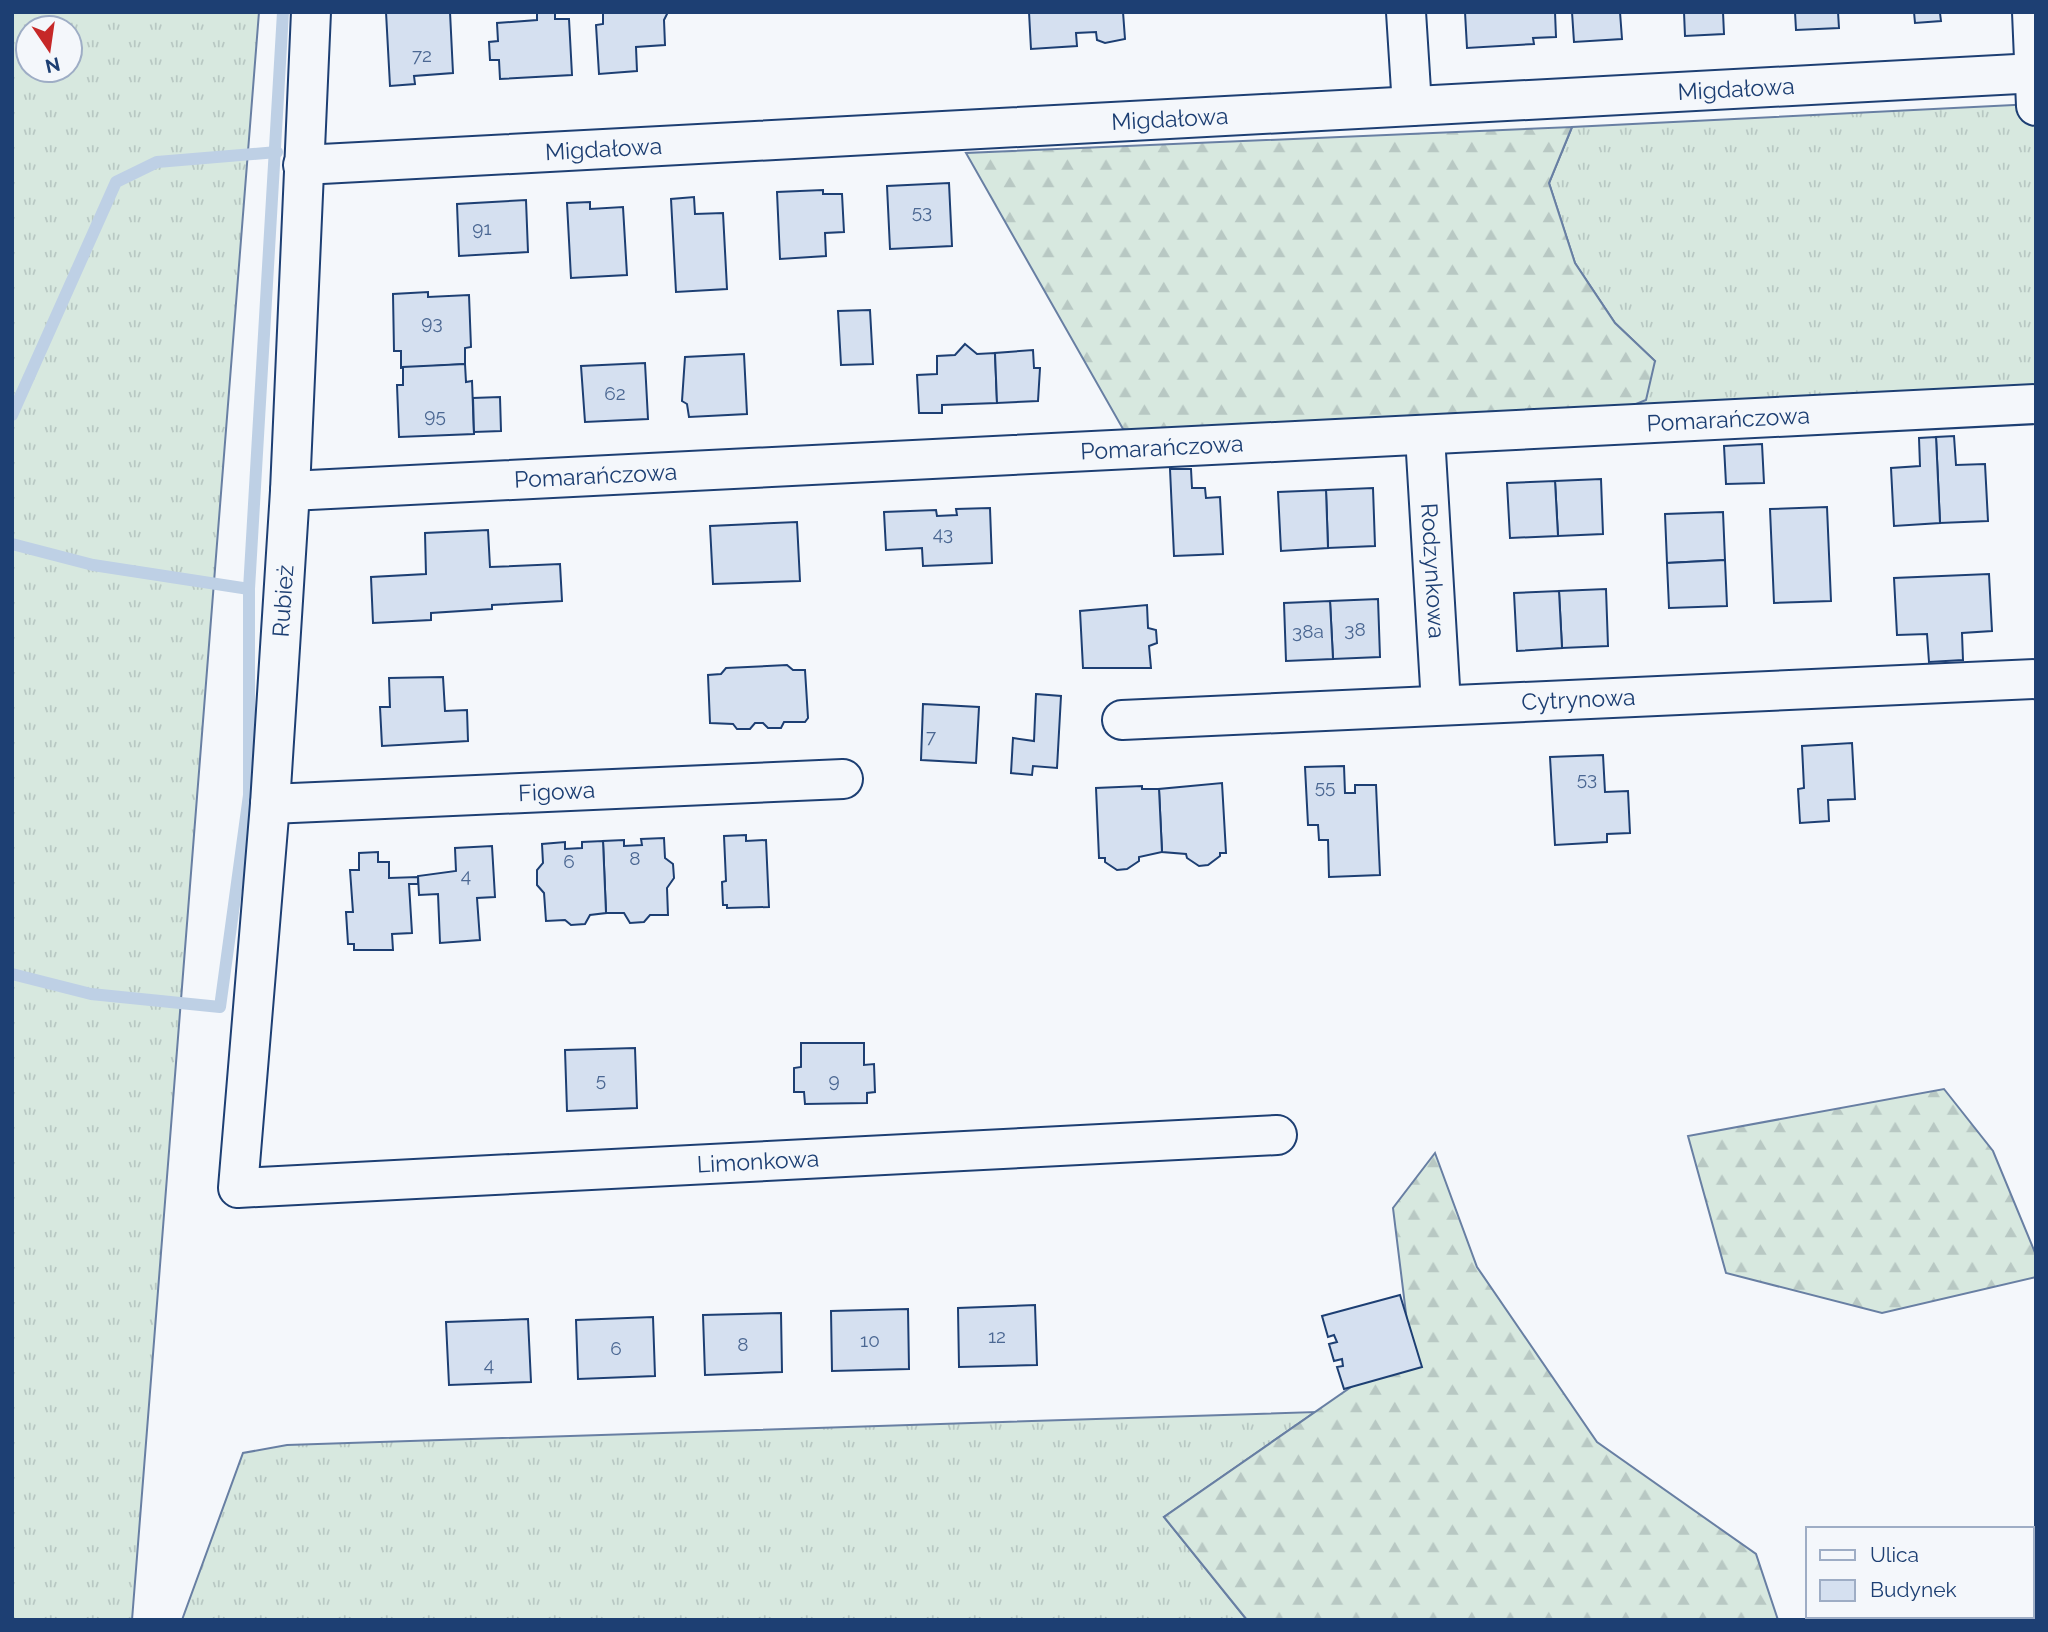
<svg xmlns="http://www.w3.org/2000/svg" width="2048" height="1632" font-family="Raleway,sans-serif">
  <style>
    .grass { fill: url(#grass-tufts); stroke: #687fa3; stroke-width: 2; fill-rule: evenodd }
    .forest { fill: url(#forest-firs); stroke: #687fa3; stroke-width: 2 }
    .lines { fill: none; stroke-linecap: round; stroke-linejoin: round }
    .stream { stroke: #bed0e5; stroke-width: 12 }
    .building { fill: #d5e0f0; stroke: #1d3f73; stroke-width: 2 }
    .minor-casing { stroke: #1d3f73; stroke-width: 42 }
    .minor { stroke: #f4f7fb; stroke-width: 38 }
    .labels { text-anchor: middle; stroke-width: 5; stroke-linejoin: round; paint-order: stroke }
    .number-label { font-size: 19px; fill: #4b6792 }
    .street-label { font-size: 23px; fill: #1d3f73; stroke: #f4f7fb }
  </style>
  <defs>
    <pattern id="grass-tufts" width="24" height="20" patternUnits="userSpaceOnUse" patternTransform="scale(1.75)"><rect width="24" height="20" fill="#d7e8df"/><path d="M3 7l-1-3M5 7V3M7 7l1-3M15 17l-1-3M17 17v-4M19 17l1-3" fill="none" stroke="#b8c8c3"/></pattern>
    <pattern id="forest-firs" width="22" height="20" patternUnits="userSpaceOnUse" patternTransform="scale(1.75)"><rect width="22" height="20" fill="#d7e8df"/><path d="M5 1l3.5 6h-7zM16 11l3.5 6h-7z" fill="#b8c8c3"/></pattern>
  </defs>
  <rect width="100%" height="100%" fill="#f4f7fb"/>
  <g class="grass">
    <path d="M 12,12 L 259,12 L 132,1620 L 12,1620 ZM 28,28 L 70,28 L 70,70 L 28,70 Z"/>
    <path d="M 2036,104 L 2036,403 L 1607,416 L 1655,361 L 1615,323 L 1575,263 L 1549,183 L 1572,127 Z"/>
    <path d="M 1315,1412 L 1164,1517 L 1247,1620 L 182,1620 L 243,1453 L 287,1445 Z"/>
  </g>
  <g class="forest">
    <path d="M 1572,127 L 1549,183 L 1575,263 L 1615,323 L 1655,361 L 1646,400 L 1586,424 L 1184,445 L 1123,429 L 966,153 Z"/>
    <path d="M 1944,1089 L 1993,1151 L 2036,1255 L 2036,1277 L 1882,1313 L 1726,1273 L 1688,1136 Z"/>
    <path d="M 1435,1153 L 1477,1267 L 1597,1442 L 1756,1554 L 1778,1620 L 1247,1620 L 1164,1517 L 1410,1346 L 1393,1208 Z"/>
  </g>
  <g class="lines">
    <g class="stream">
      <path d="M 12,415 L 116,182 L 157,162 L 277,152"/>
      <path d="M 12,544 L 93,565 L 249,589"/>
      <path d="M 12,974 L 91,994 L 220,1007 L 249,795 L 249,589 L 283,12"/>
    </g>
  </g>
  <g class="building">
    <path d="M 386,12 L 450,12 L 453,73 L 414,76 L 415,84 L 390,86 Z"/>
    <path d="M 537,12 L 555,12 L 555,19 L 569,19 L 572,75 L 500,79 L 499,60 L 490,60 L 489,42 L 498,41 L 497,23 L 537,20 Z"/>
    <path d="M 603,12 L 668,12 L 664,20 L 665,45 L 636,47 L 637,71 L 599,74 L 596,25 L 603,24 Z"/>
    <path d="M 1029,12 L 1123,12 L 1125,39 L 1105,43 L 1097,40 L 1096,32 L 1076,33 L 1077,46 L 1031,49 Z"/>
    <path d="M 1465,12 L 1555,12 L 1556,37 L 1533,38 L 1534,44 L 1467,48 Z"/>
    <path d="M 1572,12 L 1620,12 L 1622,39 L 1574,42 Z"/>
    <path d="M 1684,12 L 1723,12 L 1724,34 L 1685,36 Z"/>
    <path d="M 1795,12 L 1838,12 L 1839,28 L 1796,30 Z"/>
    <path d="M 1914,12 L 1955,12 L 1940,13 L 1941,21 L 1915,23 Z"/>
    <path d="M 949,183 L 952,246 L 890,249 L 887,186 Z"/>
    <path d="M 823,190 L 823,194 L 842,194 L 844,232 L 825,233 L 826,256 L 780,259 L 777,192 Z"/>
    <path d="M 694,197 L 695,214 L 723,213 L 727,289 L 676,292 L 671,199 Z"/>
    <path d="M 526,200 L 528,252 L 459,256 L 457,204 Z"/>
    <path d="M 590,202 L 590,209 L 623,207 L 627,275 L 571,278 L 567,203 Z"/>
    <path d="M 428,292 L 428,297 L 469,295 L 471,347 L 465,348 L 465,364 L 401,368 L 401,351 L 394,351 L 393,294 Z"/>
    <path d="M 870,310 L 873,364 L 841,365 L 838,311 Z"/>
    <path d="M 965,344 L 977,354 L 995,353 L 997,403 L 942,405 L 942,413 L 919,413 L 917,375 L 937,374 L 937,356 L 955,355 Z"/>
    <path d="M 1033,350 L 1034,368 L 1040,368 L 1038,401 L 997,403 L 995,353 Z"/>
    <path d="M 744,354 L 747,414 L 689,417 L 687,404 L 682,401 L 685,357 Z"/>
    <path d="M 645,363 L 648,419 L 585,422 L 581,366 Z"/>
    <path d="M 465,364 L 466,382 L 472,381 L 474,434 L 399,437 L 397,385 L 403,385 L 403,367 Z"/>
    <path d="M 500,397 L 501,431 L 474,432 L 473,398 Z"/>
    <path d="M 1954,436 L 1956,465 L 1985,464 L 1988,521 L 1940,523 L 1936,437 Z"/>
    <path d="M 1936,437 L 1940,523 L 1894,526 L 1891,468 L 1920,466 L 1919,438 Z"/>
    <path d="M 1762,444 L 1764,483 L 1726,484 L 1724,446 Z"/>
    <path d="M 1170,469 L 1191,469 L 1192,488 L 1205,488 L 1206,498 L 1220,497 L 1223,554 L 1174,556 Z"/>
    <path d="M 1601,479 L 1603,534 L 1558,536 L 1555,481 Z"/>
    <path d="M 1555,481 L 1558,536 L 1510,538 L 1507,483 Z"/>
    <path d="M 1373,488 L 1375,546 L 1328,548 L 1326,490 Z"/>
    <path d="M 1326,490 L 1328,548 L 1281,551 L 1278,492 Z"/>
    <path d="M 1827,507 L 1831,601 L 1774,603 L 1770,509 Z"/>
    <path d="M 990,508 L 992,563 L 923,566 L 922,548 L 886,550 L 884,512 L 936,510 L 937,516 L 957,515 L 956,509 Z"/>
    <path d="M 1723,512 L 1725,560 L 1667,563 L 1665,514 Z"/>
    <path d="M 797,522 L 800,581 L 713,584 L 710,526 Z"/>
    <path d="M 488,530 L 490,567 L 560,564 L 562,601 L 492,605 L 492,609 L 431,613 L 431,620 L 373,623 L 371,577 L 426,574 L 425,533 Z"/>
    <path d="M 1725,560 L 1727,606 L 1669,608 L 1667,563 Z"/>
    <path d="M 1989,574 L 1992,631 L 1962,633 L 1963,660 L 1929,662 L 1927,634 L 1897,635 L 1894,578 Z"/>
    <path d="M 1606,589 L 1608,646 L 1562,648 L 1559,591 Z"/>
    <path d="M 1559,591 L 1562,648 L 1517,651 L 1514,593 Z"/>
    <path d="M 1378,599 L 1380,657 L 1333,659 L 1330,601 Z"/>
    <path d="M 1330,601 L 1333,659 L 1286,661 L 1284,603 Z"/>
    <path d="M 1147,605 L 1148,628 L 1156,630 L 1157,643 L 1149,646 L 1151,668 L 1083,668 L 1080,611 Z"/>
    <path d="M 787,665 L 793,670 L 805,670 L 808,718 L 805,722 L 784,722 L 781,728 L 768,728 L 763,723 L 755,723 L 750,729 L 737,729 L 733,724 L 710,723 L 708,675 L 721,674 L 726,668 Z"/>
    <path d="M 443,677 L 445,711 L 467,710 L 468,741 L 382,746 L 380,707 L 390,707 L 389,678 Z"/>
    <path d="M 1036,694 L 1061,696 L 1057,768 L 1033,766 L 1032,775 L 1011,773 L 1013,738 L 1034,741 Z"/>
    <path d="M 923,704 L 979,707 L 976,763 L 921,760 Z"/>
    <path d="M 1852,743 L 1855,799 L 1828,800 L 1829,821 L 1800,823 L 1798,789 L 1804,788 L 1802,746 Z"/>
    <path d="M 1603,755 L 1605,792 L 1628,791 L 1630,833 L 1607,834 L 1607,842 L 1555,845 L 1550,757 Z"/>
    <path d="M 1344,766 L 1345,793 L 1355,793 L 1355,785 L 1376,785 L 1380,875 L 1329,877 L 1328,840 L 1319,840 L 1318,825 L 1308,825 L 1305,767 Z"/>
    <path d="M 1222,783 L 1226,853 L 1220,853 L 1220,856 L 1208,865 L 1199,866 L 1187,858 L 1186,854 L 1162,852 L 1159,789 Z"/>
    <path d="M 1142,786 L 1142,789 L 1159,789 L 1162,852 L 1139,857 L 1139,861 L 1127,869 L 1117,870 L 1105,862 L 1105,858 L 1099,858 L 1096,788 Z"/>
    <path d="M 746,835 L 746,841 L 766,840 L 769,907 L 727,908 L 727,905 L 723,905 L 722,882 L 726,881 L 724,836 Z"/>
    <path d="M 664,838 L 665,858 L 673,864 L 674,878 L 667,888 L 668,915 L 650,915 L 644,922 L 630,923 L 624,913 L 606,913 L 603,841 L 624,840 L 624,846 L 642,845 L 641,839 Z"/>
    <path d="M 603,841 L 606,913 L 590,915 L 585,924 L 571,925 L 565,920 L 546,921 L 544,893 L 537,885 L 537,870 L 543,863 L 542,844 L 565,842 L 565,849 L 582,848 L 582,842 Z"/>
    <path d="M 492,846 L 495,897 L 477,898 L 480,940 L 440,943 L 438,894 L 419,895 L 418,876 L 456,871 L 455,848 Z"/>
    <path d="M 378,852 L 378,862 L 389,862 L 389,878 L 418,877 L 418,884 L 409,884 L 412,933 L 392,934 L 393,950 L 354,950 L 354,944 L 348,944 L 346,912 L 353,912 L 350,870 L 359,870 L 359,853 Z"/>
    <path d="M 801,1043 L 864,1043 L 864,1065 L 874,1064 L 875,1092 L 867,1093 L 867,1103 L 805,1104 L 804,1092 L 794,1092 L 794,1068 L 801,1067 Z"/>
    <path d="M 635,1048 L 637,1108 L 567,1111 L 565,1050 Z"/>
    <path d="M 1400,1295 L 1422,1367 L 1344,1389 L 1337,1367 L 1343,1366 L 1342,1359 L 1334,1361 L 1329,1344 L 1337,1342 L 1334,1335 L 1328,1337 L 1322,1316 Z"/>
    <path d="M 1035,1305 L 1037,1365 L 959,1367 L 958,1308 Z"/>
    <path d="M 908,1309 L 909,1369 L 832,1371 L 831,1311 Z"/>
    <path d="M 781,1313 L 782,1372 L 705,1375 L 703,1315 Z"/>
    <path d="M 653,1317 L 655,1376 L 578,1379 L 576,1320 Z"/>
    <path d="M 528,1319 L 531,1382 L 449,1385 L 446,1322 Z"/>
  </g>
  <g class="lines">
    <defs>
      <g id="minor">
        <path id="s1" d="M 311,12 L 290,491 L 270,804 L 238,1188 L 1277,1135"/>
        <path d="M 1406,12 L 1412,106"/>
        <path d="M 2032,12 L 2036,106"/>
        <path id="s2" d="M 303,165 L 2036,73"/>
        <path id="s3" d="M 1425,436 L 1441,704"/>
        <path id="s4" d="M 290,491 L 2036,404"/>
        <path id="s5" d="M 1122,720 L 2036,679"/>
        <path id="s6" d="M 270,804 L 843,779"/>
      </g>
    </defs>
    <use href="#minor" class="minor-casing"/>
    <use href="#minor" class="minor"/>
  </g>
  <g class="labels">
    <g class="number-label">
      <text x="422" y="62">72</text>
      <text x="922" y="218">53</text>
      <text x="482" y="235">91</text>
      <text x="432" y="329">93</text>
      <text x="615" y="400">62</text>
      <text x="435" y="422">95</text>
      <text x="943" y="540">43</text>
      <text x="1355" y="636">38</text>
      <text x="1308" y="638">38a</text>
      <text x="931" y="743">7</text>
      <text x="1587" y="785">53</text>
      <text x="1325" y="793">55</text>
      <text x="635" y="865">8</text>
      <text x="569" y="868">6</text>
      <text x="466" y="882">4</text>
      <text x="601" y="1086">5</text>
      <text x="834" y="1087">9</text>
      <text x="997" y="1343">12</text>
      <text x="870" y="1347">10</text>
      <text x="743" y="1351">8</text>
      <text x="616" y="1355">6</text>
      <text x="489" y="1371">4</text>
    </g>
    <g class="street-label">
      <text dy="8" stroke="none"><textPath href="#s2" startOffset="1435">Migdałowa</textPath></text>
      <text dy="8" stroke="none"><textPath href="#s2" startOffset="868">Migdałowa</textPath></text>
      <text dy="8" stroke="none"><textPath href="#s2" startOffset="301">Migdałowa</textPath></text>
      <text dy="8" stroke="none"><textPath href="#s4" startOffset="1440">Pomarańczowa</textPath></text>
      <text dy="8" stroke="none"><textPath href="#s4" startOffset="873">Pomarańczowa</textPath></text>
      <text dy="8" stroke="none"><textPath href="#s4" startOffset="306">Pomarańczowa</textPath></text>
      <text dy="8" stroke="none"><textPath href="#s3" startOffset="135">Rodzynkowa</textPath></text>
      <text transform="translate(283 601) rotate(-86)" y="8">Rubież</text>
      <text dy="8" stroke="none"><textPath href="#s5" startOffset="457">Cytrynowa</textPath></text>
      <text dy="8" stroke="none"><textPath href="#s6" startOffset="287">Figowa</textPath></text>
      <text dy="8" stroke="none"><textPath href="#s1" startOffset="1699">Limonkowa</textPath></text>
    </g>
  </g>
  <rect width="2048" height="1632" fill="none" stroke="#1d3f73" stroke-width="28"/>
  <rect x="1806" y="1527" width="228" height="91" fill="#f4f7fb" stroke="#9eadc5" stroke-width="2"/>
  <rect x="1820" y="1550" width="35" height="10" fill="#f4f7fb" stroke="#9eadc5" stroke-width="2"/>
  <text x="1870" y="1562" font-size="21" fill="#1d3f73">Ulica</text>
  <rect x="1820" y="1580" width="35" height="21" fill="#d5e0f0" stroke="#9eadc5" stroke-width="2"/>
  <text x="1870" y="1597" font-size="21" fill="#1d3f73">Budynek</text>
  <g transform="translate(49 49) rotate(167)"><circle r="33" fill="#f4f7fb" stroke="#9eadc5" stroke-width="2"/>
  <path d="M0-5L12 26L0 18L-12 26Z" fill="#c62828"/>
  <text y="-10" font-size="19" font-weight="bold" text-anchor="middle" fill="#1d3f73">N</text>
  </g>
</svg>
